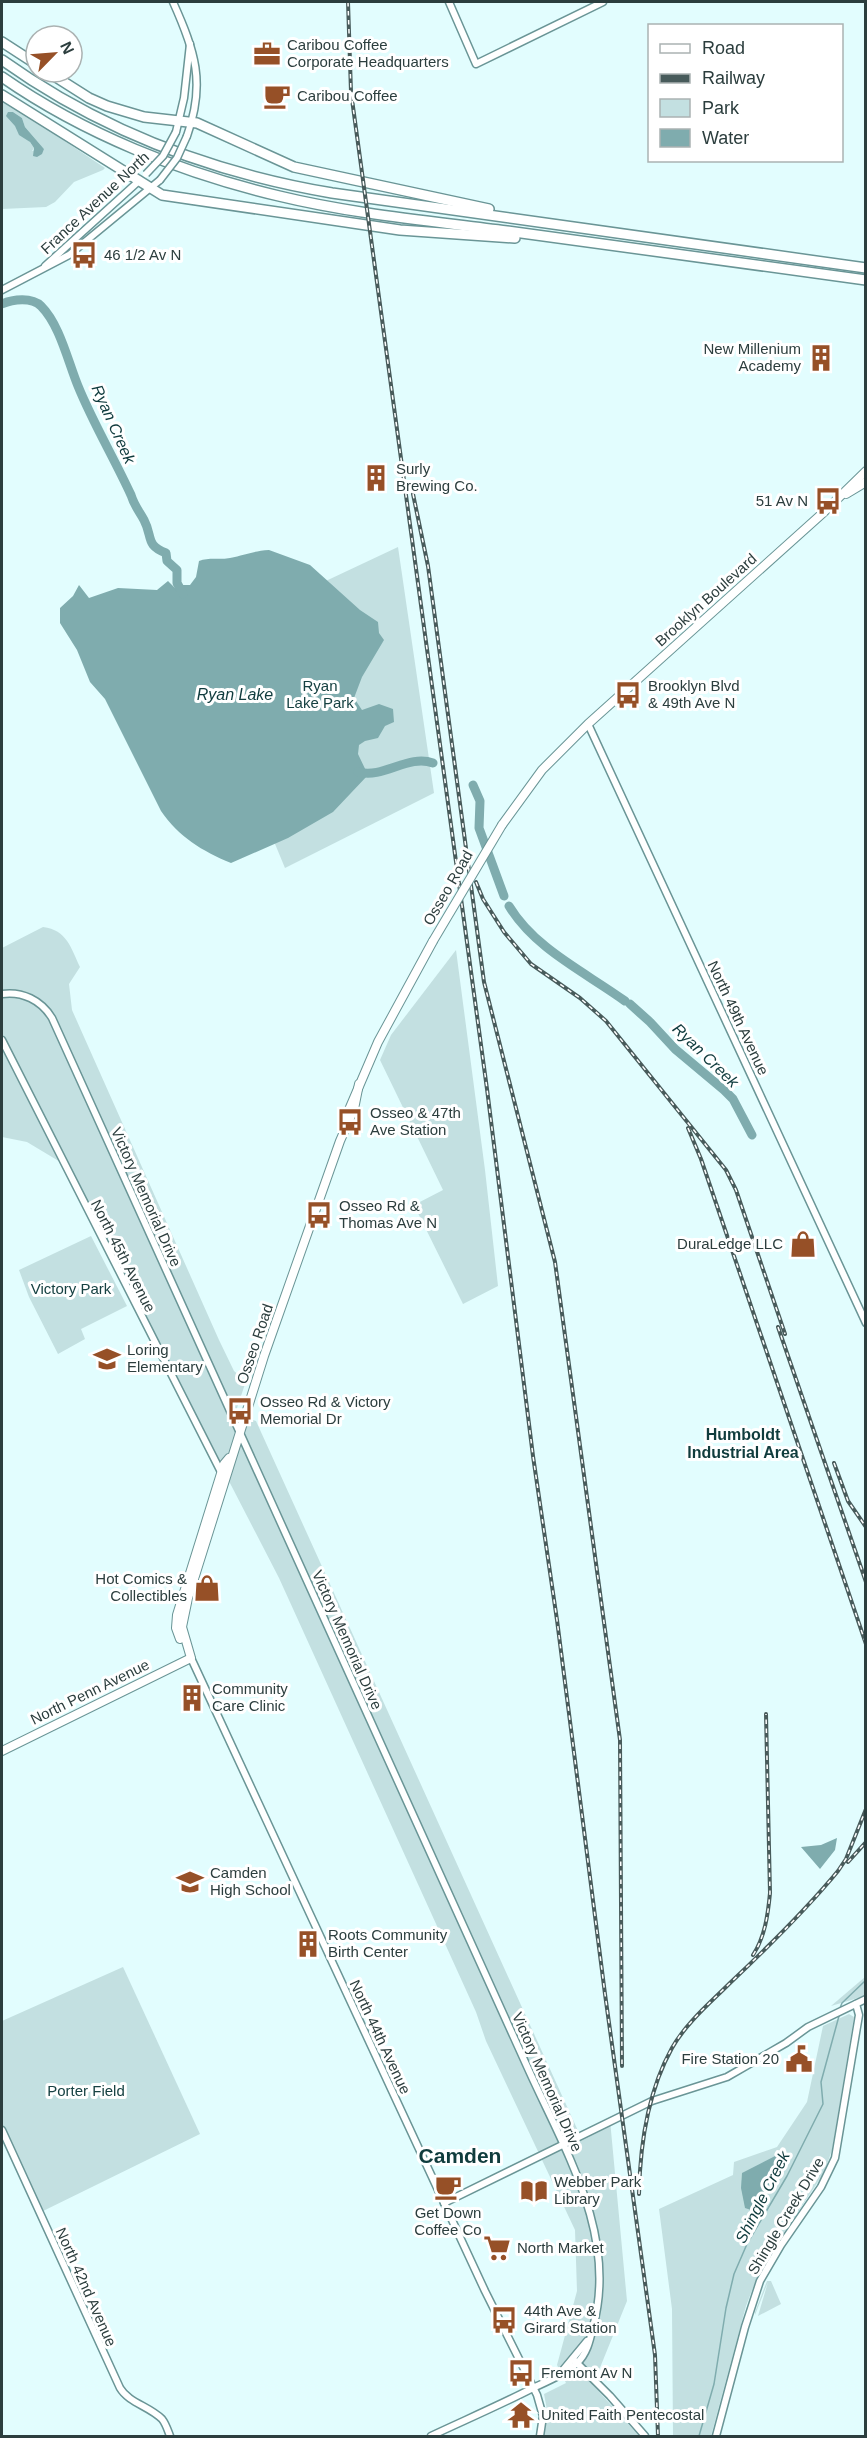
<svg xmlns="http://www.w3.org/2000/svg" width="867" height="2438" font-family="Arial,sans-serif">
  <style>
    .green { fill: #c3e0e1; fill-rule: evenodd }
    .water { fill: #7facae }
    .lines { fill: none; stroke-linecap: round; stroke-linejoin: round }
    .stream { stroke: #7facae; stroke-width: 1.5 }
    .river { stroke: #7facae; stroke-width: 9 }
    .minor-casing { stroke: #6a9596; stroke-width: 9 }
    .major-casing { stroke: #6a9596; stroke-width: 10 }
    .highway-casing { stroke: #6a9596; stroke-width: 12 }
    .minor { stroke: #fff; stroke-width: 6 }
    .major { stroke: #fff; stroke-width: 8 }
    .highway { stroke: #fff; stroke-width: 9 }
    .rail-casing { stroke: #485b5b; stroke-width: 4 }
    .rail { stroke: #fff; stroke-width: 1.5; stroke-dasharray: 4.5; stroke-linecap: butt }
    .minor-bridge-casing { stroke: #6a9596; stroke-width: 9; stroke-linecap: butt }
    .major-bridge-casing { stroke: #6a9596; stroke-width: 10; stroke-linecap: butt }
    .minor-bridge { stroke: #fff; stroke-width: 6 }
    .major-bridge { stroke: #fff; stroke-width: 8 }
    .labels { text-anchor: middle; stroke-width: 6; stroke-linejoin: round; paint-order: stroke }
    .poi-label { font-size: 15px; fill: #2c3e3e; stroke: #fff; text-anchor: start }
    .street-label { font-size: 15px; fill: #2c3e3e; stroke: #fff }
    .park-label { font-size: 15px; fill: #164142; stroke: #fff }
    .water-label { font-size: 16px; font-style: italic; fill: #0f3b3d; stroke: #fff }
    .neighbourhood-label { font-size: 16px; font-weight: bold; fill: #103c3d; stroke: #fff }
    .district-label { font-size: 21px; font-weight: bold; fill: #103c3d; stroke: #fff }
  </style>
  <rect width="100%" height="100%" fill="#e2fdfe"/>
  <g class="green">
    <path d="M 2,99 L 105,168 L 103,170 L 74,182 L 55,202 L 46,207 L 2,209 ZM 13,112 L 22,118 L 25,127 L 44,149 L 32,151 L 34,148 C 23,130 17,136 13,112 Z"/>
    <path d="M 398,547 L 434,793 L 285,868 L 192,644 Z"/>
    <path d="M 43,927 C 67,930 71,948 80,967 L 69,984 L 72,1010 L 219,1340 L 234,1371 L 246,1381 L 235,1414 L 256,1421 L 579,2133 L 610,2120 L 627,2301 L 593,2385 L 639,2436 L 544,2436 L 547,2410 L 544,2394 L 566,2383 L 557,2365 L 577,2291 L 575,2230 L 486,2041 L 476,2012 L 279,1578 L 136,1301 L 62,1163 L 27,1142 L 2,1137 L 2,948 Z"/>
    <path d="M 456,950 L 485,1170 L 498,1286 L 463,1304 L 414,1205 L 443,1190 L 380,1060 L 391,1035 Z"/>
    <path d="M 91,1236 L 127,1306 L 81,1329 L 85,1339 L 58,1354 L 29,1297 L 19,1270 Z"/>
    <path d="M 123,1967 L 200,2134 L 39,2213 L 2,2129 L 2,2021 Z"/>
    <path d="M 865,1977 L 865,1996 L 831,2006 Z"/>
    <path d="M 849,2014 L 854,2017 L 832,2150 L 824,2173 L 761,2267 L 746,2306 L 711,2436 L 673,2436 L 672,2309 L 659,2209 L 733,2175 L 734,2162 L 777,2147 L 807,2102 L 823,2026 Z"/>
    <path d="M 767,2281 L 771,2281 L 781,2304 L 758,2316 L 768,2282 L 755,2315 L 755,2312 Z"/>
  </g>
  <g class="water">
    <path d="M 8,112 L 13,112 L 22,118 L 25,127 L 44,149 L 42,154 L 37,157 L 33,156 L 34,148 L 30,142 L 19,135 L 15,126 L 6,116 Z"/>
    <path d="M 269,550 L 310,565 L 360,610 L 378,622 L 379,633 L 384,640 L 362,677 L 354,698 L 362,710 L 379,704 L 393,709 L 394,722 L 385,726 L 378,738 L 365,741 L 359,745 L 358,754 L 368,775 L 333,812 L 288,838 L 231,863 C 202,851 179,837 161,811 L 105,699 L 90,682 L 77,650 L 60,623 L 60,608 L 73,596 L 79,585 L 89,598 L 118,588 L 157,590 L 168,581 L 175,588 L 178,585 L 190,585 L 196,577 L 199,561 C 209,557 219,560 230,558 C 245,555 253,551 269,550 Z"/>
    <path d="M 837,1838 L 835,1850 L 820,1869 L 801,1847 L 821,1845 Z"/>
    <path d="M 779,2154 L 781,2164 L 779,2170 L 751,2210 L 745,2208 L 741,2188 L 742,2173 Z"/>
  </g>
  <g class="lines">
    <g class="stream">
      <path d="M 840,2008 L 842,2003 L 866,1980"/>
      <path d="M 699,2436 L 714,2384 L 726,2308 L 734,2274 L 747,2244 L 787,2176 L 823,2104 L 821,2082 L 839,2016"/>
    </g>
    <g class="river">
      <path d="M 2,304 C 13,299 32,297 41,306 C 60,325 68,362 78,386 C 93,423 114,458 131,495 C 134,505 139,511 144,520 C 153,537 145,545 166,553 L 167,561 L 177,570 L 177,583 L 183,594"/>
      <path d="M 358,772 C 384,779 408,754 433,763"/>
      <path d="M 473,785 L 480,801 L 479,828 L 504,896"/>
      <path d="M 509,906 C 535,949 585,972 625,1001"/>
      <path d="M 630,1004 L 650,1022 L 675,1049 L 724,1090 L 733,1099 L 752,1135"/>
    </g>
    <defs>
      <g id="minor">
        <path d="M 173,2 C 195,51 206,83 187,136"/>
        <path d="M 449,2 L 476,64 L 603,2"/>
        <path d="M 176,132 L 184,98 L 190,44"/>
        <path d="M 45,266 L 140,180"/>
        <path d="M 2,290 L 69,255 L 160,180"/>
        <path d="M 588,724 L 866,1323"/>
        <path d="M 2,994 C 22,991 41,1000 52,1018 L 530,2073 C 566,2152 618,2237 593,2327 C 590,2340 587,2354 577,2363 C 565,2374 548,2381 533,2388 C 500,2405 465,2420 431,2436"/>
        <path d="M 2,1040 L 223,1476"/>
        <path d="M 191,1658 L 485,2291 L 537,2395 L 543,2416 L 540,2436"/>
        <path d="M 2,2130 L 120,2388 C 129,2403 149,2406 162,2419 C 166,2424 168,2431 170,2436"/>
        <path d="M 444,2203 L 652,2101 L 727,2077 L 786,2043 L 808,2027 L 866,1999"/>
        <path d="M 573,2359 L 610,2396 L 645,2436"/>
        <path d="M 563,2370 L 587,2341"/>
        <path d="M 716,2436 L 745,2327 L 760,2281 L 781,2245 L 821,2187 L 835,2158 L 859,2015 L 856,2004"/>
      </g>
      <g id="major">
        <path d="M 846,494 L 866,482"/>
        <path d="M 502,825 L 542,770 L 588,724 L 824,512 L 866,471"/>
        <path d="M 345,1119 L 378,1042 L 433,941"/>
        <path d="M 180,1639 L 176,1628 L 177,1615 L 224,1464 L 229,1458"/>
        <path d="M 2,1751 L 191,1658 L 182,1627 L 188,1598 L 264,1356 L 340,1141 L 354,1109 L 359,1084"/>
      </g>
      <g id="highway">
        <path d="M 2,42 L 36,64"/>
        <path d="M 2,60 C 100,130 213,173 332,193 L 866,268"/>
        <path d="M 48,72 L 89,98 L 107,106 L 144,117 L 197,123 L 294,167 L 489,209"/>
        <path d="M 2,77 C 84,134 182,173 279,196 C 353,214 431,221 507,231 C 626,248 746,264 866,280"/>
        <path d="M 2,95 L 162,195 L 400,230 L 515,238"/>
      </g>
    </defs>
    <use href="#minor" class="minor-casing"/>
    <use href="#major" class="major-casing"/>
    <use href="#highway" class="highway-casing"/>
    <use href="#minor" class="minor"/>
    <use href="#major" class="major"/>
    <use href="#highway" class="highway"/>
    <defs>
      <g id="rail">
        <path d="M 348,2 L 351,92 L 487,1089 L 533,1456 L 557,1620 L 605,1994 L 655,2355 L 658,2436"/>
        <path d="M 413,494 L 428,566 L 484,982 L 555,1262 L 620,1740 L 622,2066"/>
        <path d="M 476,882 L 483,899 L 504,932 L 531,964 L 580,998 L 606,1021 L 726,1170 L 736,1190 L 785,1334"/>
        <path d="M 688,1128 L 701,1159 L 866,1644"/>
        <path d="M 778,1327 L 866,1582"/>
        <path d="M 834,1463 L 848,1501 L 866,1527"/>
        <path d="M 848,1862 L 866,1842"/>
        <path d="M 753,1955 C 765,1937 768,1914 770,1893 L 766,1714"/>
        <path d="M 639,2194 C 640,2145 648,2091 672,2048 C 687,2022 709,2004 730,1983 C 767,1948 805,1911 838,1871 L 846,1859 L 866,1809"/>
      </g>
    </defs>
    <use href="#rail" class="rail-casing"/>
    <use href="#rail" class="rail"/>
    <defs>
      <g id="minor-bridge">
        <path d="M 146,174 L 163,156 L 176,132"/>
        <path d="M 160,180 L 177,158 L 187,136"/>
      </g>
      <path id="major-bridge" d="M 433,941 L 502,825"/>
    </defs>
    <use href="#minor-bridge" class="minor-bridge-casing"/>
    <use href="#major-bridge" class="major-bridge-casing"/>
    <use href="#minor-bridge" class="minor-bridge"/>
    <use href="#major-bridge" class="major-bridge"/>
  </g>
  <defs>
    <symbol id="office-bare" viewBox="-9 -9 18 18"><path d="M-6-3h4V-5.5h4V-3h4V5H-6ZM-1-4.5V-3h2v-1.5ZM-6 0V1H6V0Z" fill="#965027" stroke="#fff" stroke-width="2.5" paint-order="stroke"/></symbol>
    <symbol id="cafe-bare" viewBox="-9 -9 18 18"><path d="M-5.5-4.5H6V0H3Q3 3.5 0 3.5H-2.5Q-5.5 3.5-5.5 0ZM3-3.2v2h1.7v-2ZM-6 4.5H4V6H-6Z" fill="#965027" stroke="#fff" stroke-width="2.5" paint-order="stroke"/></symbol>
    <symbol id="bus-bare" viewBox="-9 -9 18 18"><path d="M-5-6H5V4H4V6H2V4H-2V6H-4V4H-5ZM-3.5-4V0h7V-4ZM-3.5 1.2v1.5H-2V1.2ZM2 1.2v1.5H3.5V1.2Z" fill="#965027" stroke="#fff" stroke-width="2.5" paint-order="stroke"/></symbol>
    <symbol id="building-bare" viewBox="-9 -9 18 18"><path d="M-4-6H4V6H1V3H-1V6H-4ZM-2.5-4.3h1.7v1.8h-1.7ZM.8-4.3h1.7v1.8H.8ZM-2.5-1h1.7V.8h-1.7ZM.8-1h1.7V.8H.8Z" fill="#965027" stroke="#fff" stroke-width="2.5" paint-order="stroke"/></symbol>
    <symbol id="shop-bare" viewBox="-9 -9 18 18"><path d="M-5-2.5h2.3a2.7 3.5 0 0 1 5.4 0H5L5.5 6h-11ZM-1.5-2.5h3a1.5 2.3 0 0 0-3 0Z" fill="#965027" stroke="#fff" stroke-width="2.5" paint-order="stroke"/></symbol>
    <symbol id="school-bare" viewBox="-9 -9 18 18"><path d="M0-5L7-2L0 1L-7-2ZM-4 1L0 2.5L4 1V4Q0 6-4 4Z" fill="#965027" stroke="#fff" stroke-width="2.5" paint-order="stroke"/></symbol>
    <symbol id="civic-bare" viewBox="-9 -9 18 18"><path d="M-.6-6.5H3V-4.5H.6V-3L4-1V1h2V6H-6V1h2V-1L-.6-3ZM-1.2 2.5V6h2.4V2.5Z" fill="#965027" stroke="#fff" stroke-width="2.5" paint-order="stroke"/></symbol>
    <symbol id="library-bare" viewBox="-9 -9 18 18"><path d="M-6-4Q-3-5.5-.7-3.5V5Q-3 3-6 4ZM6-4Q3-5.5 .7-3.5V5Q3 3 6 4Z" fill="#965027" stroke="#fff" stroke-width="2.5" paint-order="stroke"/></symbol>
    <symbol id="supermarket-bare" viewBox="-9 -9 18 18"><path d="M-6-5.5h2.5l.6 2H6L4.5 2H-2.5L-4.4-4H-6ZM-1.5 3.2a1.3 1.3 0 1 0 .1 0ZM3 3.2a1.3 1.3 0 1 0 .1 0Z" fill="#965027" stroke="#fff" stroke-width="2.5" paint-order="stroke"/></symbol>
    <symbol id="temple-bare" viewBox="-9 -9 18 18"><path d="M0-6L5-2H3V0L6.5 2.5H4V6H1.5V3h-3V6H-4V2.5H-6.5L-3 0V-2H-5Z" fill="#965027" stroke="#fff" stroke-width="2.5" paint-order="stroke"/></symbol>
  </defs>
  <g fill-rule="evenodd">
    <use href="#office-bare" x="248" y="35" width="38" height="38"/>
    <use href="#cafe-bare" x="258" y="77" width="38" height="38"/>
    <use href="#bus-bare" x="65" y="236" width="38" height="38"/>
    <use href="#building-bare" x="802" y="339" width="38" height="38"/>
    <use href="#building-bare" x="357" y="459" width="38" height="38"/>
    <use href="#bus-bare" x="809" y="482" width="38" height="38"/>
    <use href="#bus-bare" x="609" y="676" width="38" height="38"/>
    <use href="#bus-bare" x="331" y="1103" width="38" height="38"/>
    <use href="#bus-bare" x="300" y="1196" width="38" height="38"/>
    <use href="#shop-bare" x="784" y="1225" width="38" height="38"/>
    <use href="#school-bare" x="88" y="1340" width="38" height="38"/>
    <use href="#bus-bare" x="221" y="1392" width="38" height="38"/>
    <use href="#shop-bare" x="188" y="1569" width="38" height="38"/>
    <use href="#building-bare" x="173" y="1679" width="38" height="38"/>
    <use href="#school-bare" x="171" y="1863" width="38" height="38"/>
    <use href="#building-bare" x="289" y="1925" width="38" height="38"/>
    <use href="#civic-bare" x="780" y="2040" width="38" height="38"/>
    <use href="#cafe-bare" x="429" y="2168" width="38" height="38"/>
    <use href="#library-bare" x="515" y="2172" width="38" height="38"/>
    <use href="#supermarket-bare" x="478" y="2229" width="38" height="38"/>
    <use href="#bus-bare" x="485" y="2301" width="38" height="38"/>
    <use href="#bus-bare" x="502" y="2354" width="38" height="38"/>
    <use href="#temple-bare" x="502" y="2396" width="38" height="38"/>
  </g>
  <g class="labels">
    <g class="poi-label">
      <text x="287" y="50">Caribou Coffee<tspan x="287" dy="17">Corporate Headquarters</tspan></text>
      <text x="297" y="101">Caribou Coffee</text>
      <text x="104" y="260">46 1/2 Av N</text>
      <text x="801" y="354" text-anchor="end">New Millenium<tspan x="801" dy="17">Academy</tspan></text>
      <text x="396" y="474">Surly<tspan x="396" dy="17">Brewing Co.</tspan></text>
      <text x="808" y="506" text-anchor="end">51 Av N</text>
      <text x="648" y="691">Brooklyn Blvd<tspan x="648" dy="17">&amp; 49th Ave N</tspan></text>
      <text x="370" y="1118">Osseo &amp; 47th<tspan x="370" dy="17">Ave Station</tspan></text>
      <text x="339" y="1211">Osseo Rd &amp;<tspan x="339" dy="17">Thomas Ave N</tspan></text>
      <text x="783" y="1249" text-anchor="end">DuraLedge LLC</text>
      <text x="127" y="1355">Loring<tspan x="127" dy="17">Elementary</tspan></text>
      <text x="260" y="1407">Osseo Rd &amp; Victory<tspan x="260" dy="17">Memorial Dr</tspan></text>
      <text x="187" y="1584" text-anchor="end">Hot Comics &amp;<tspan x="187" dy="17">Collectibles</tspan></text>
      <text x="212" y="1694">Community<tspan x="212" dy="17">Care Clinic</tspan></text>
      <text x="210" y="1878">Camden<tspan x="210" dy="17">High School</tspan></text>
      <text x="328" y="1940">Roots Community<tspan x="328" dy="17">Birth Center</tspan></text>
      <text x="779" y="2064" text-anchor="end">Fire Station 20</text>
      <text x="554" y="2187">Webber Park<tspan x="554" dy="17">Library</tspan></text>
      <text x="448" y="2218" text-anchor="middle">Get Down<tspan x="448" dy="17">Coffee Co</tspan></text>
      <text x="517" y="2253">North Market</text>
      <text x="524" y="2316">44th Ave &amp;<tspan x="524" dy="17">Girard Station</tspan></text>
      <text x="541" y="2378">Fremont Av N</text>
      <text x="541" y="2420">United Faith Pentecostal</text>
    </g>
    <g class="street-label">
      <text transform="translate(95 203) rotate(-43)" y="5">France Avenue North</text>
      <text transform="translate(706 600) rotate(-42)" y="5">Brooklyn Boulevard</text>
      <text transform="translate(448 888) rotate(-60)" y="5">Osseo Road</text>
      <text transform="translate(738 1018) rotate(65)" y="5">North 49th Avenue</text>
      <text transform="translate(146 1197) rotate(66)" y="5">Victory Memorial Drive</text>
      <text transform="translate(123 1256) rotate(63)" y="5">North 45th Avenue</text>
      <text transform="translate(255 1344) rotate(-71)" y="5">Osseo Road</text>
      <text transform="translate(347 1640) rotate(66)" y="5">Victory Memorial Drive</text>
      <text transform="translate(90 1692) rotate(-26)" y="5">North Penn Avenue</text>
      <text transform="translate(380 2037) rotate(65)" y="5">North 44th Avenue</text>
      <text transform="translate(547 2082) rotate(66)" y="5">Victory Memorial Drive</text>
      <text transform="translate(786 2216) rotate(-59)" y="5">Shingle Creek Drive</text>
      <text transform="translate(86 2287) rotate(66)" y="5">North 42nd Avenue</text>
    </g>
    <g class="park-label">
      <text x="320" y="691">Ryan<tspan x="320" dy="17">Lake Park</tspan></text>
      <text x="71" y="1294">Victory Park</text>
      <text x="86" y="2096">Porter Field</text>
    </g>
    <g class="water-label">
      <text transform="translate(114 424) rotate(66)" y="6">Ryan Creek</text>
      <text x="235" y="700">Ryan Lake</text>
      <text transform="translate(706 1055) rotate(44)" y="6">Ryan Creek</text>
      <text transform="translate(762 2197) rotate(-63)" y="6">Shingle Creek</text>
    </g>
    <g class="neighbourhood-label">
      <text x="743" y="1440">Humboldt<tspan x="743" dy="18">Industrial Area</tspan></text>
    </g>
    <g class="district-label">
      <text x="460" y="2163">Camden</text>
    </g>
  </g>
  <rect width="867" height="2438" fill="none" stroke="#2c3e3e" stroke-width="6"/>
  <rect x="648" y="24" width="195" height="138" fill="#ffffff" stroke="#abb2b2" stroke-width="1.5"/>
  <rect x="660" y="44" width="30" height="9" fill="#ffffff" stroke="#abb2b2" stroke-width="1.5"/>
  <text x="702" y="54" font-size="18" fill="#2c3e3e">Road</text>
  <rect x="660" y="74" width="30" height="9" fill="#485b5b" stroke="#abb2b2" stroke-width="1.5"/>
  <text x="702" y="84" font-size="18" fill="#2c3e3e">Railway</text>
  <rect x="660" y="99" width="30" height="18" fill="#c3e0e1" stroke="#abb2b2" stroke-width="1.5"/>
  <text x="702" y="114" font-size="18" fill="#2c3e3e">Park</text>
  <rect x="660" y="129" width="30" height="18" fill="#7facae" stroke="#abb2b2" stroke-width="1.5"/>
  <text x="702" y="144" font-size="18" fill="#2c3e3e">Water</text>
  <g transform="translate(54 54) rotate(65)"><circle r="28" fill="#ffffff" stroke="#abb2b2" stroke-width="1.5"/>
  <path d="M0-4.5L10 22L0 15L-10 22Z" fill="#965027"/>
  <text y="-9" font-size="16" font-weight="bold" text-anchor="middle" fill="#2c3e3e">N</text>
  </g>
</svg>
